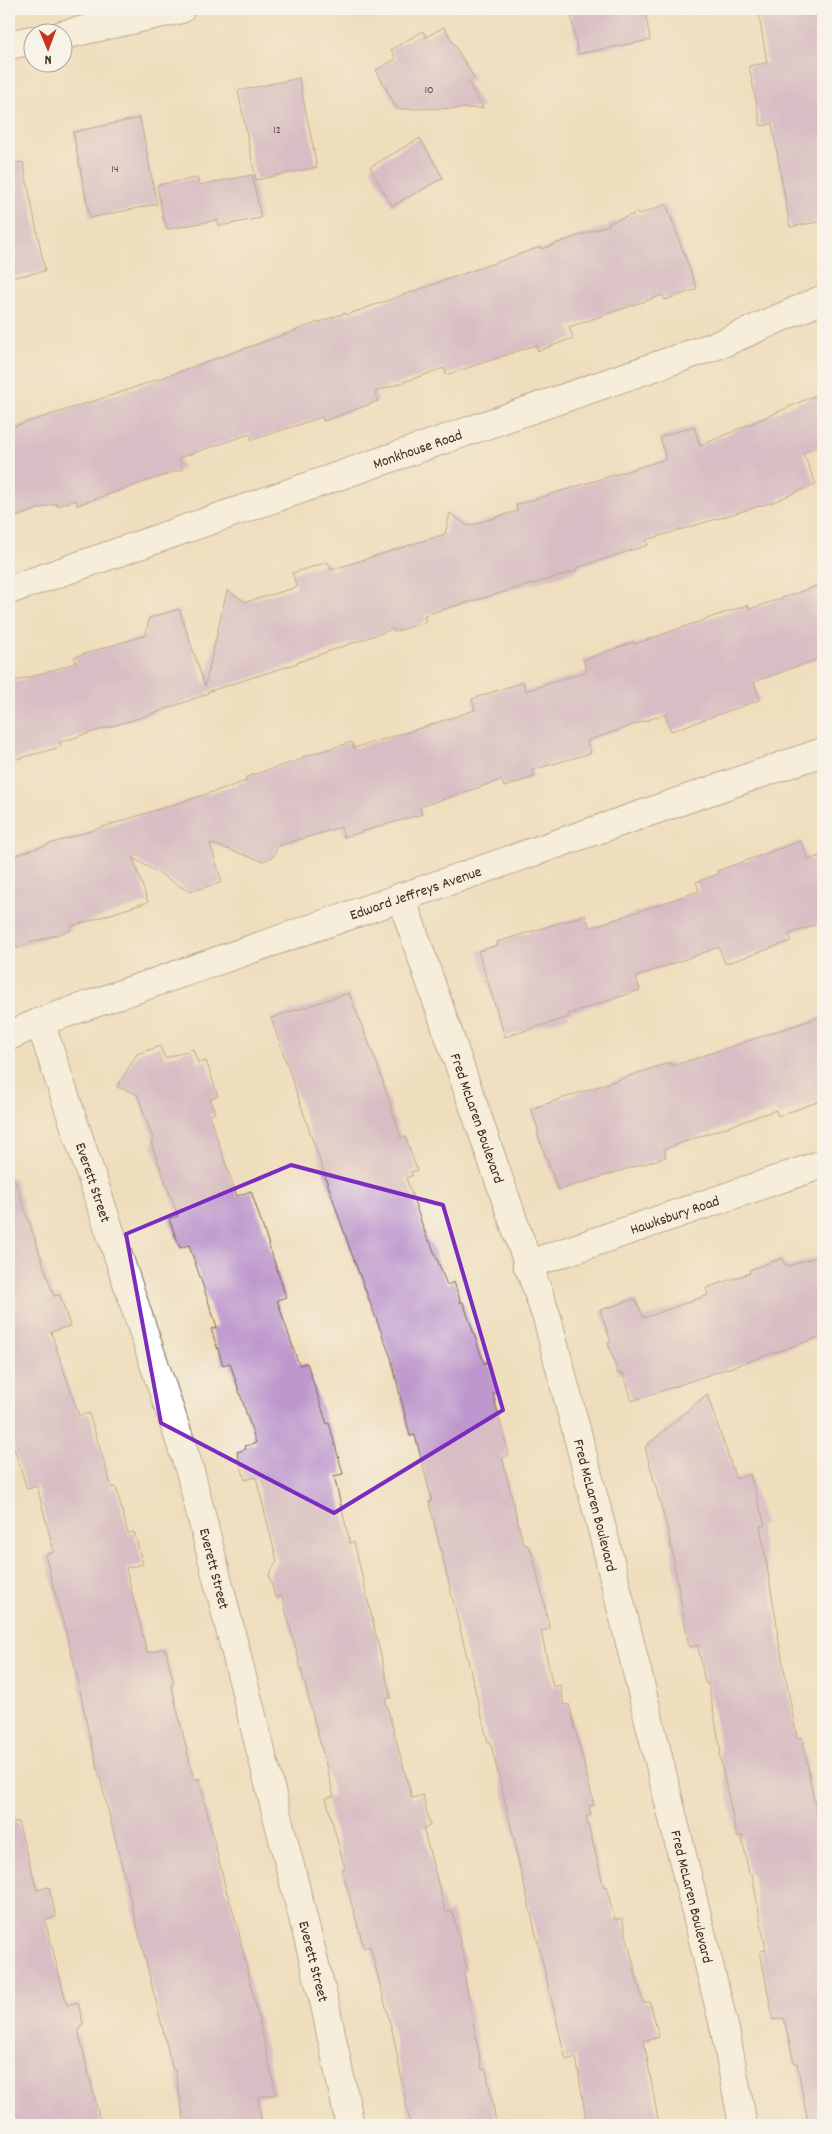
<svg xmlns="http://www.w3.org/2000/svg" width="832" height="2134" font-family="Dekko,sans-serif">
  <style>
    .building { fill: #bd97cd }
    .lines { fill: none; stroke-linecap: round; stroke-linejoin: round }
    .minor-casing { stroke: #7a6956; stroke-width: 30 }
    .tertiary-casing { stroke: #7a6956; stroke-width: 30 }
    .minor { stroke: #fff; stroke-width: 28 }
    .tertiary { stroke: #fff; stroke-width: 28 }
    .marked { fill: none; stroke: #7b2cbf; stroke-width: 4; stroke-linejoin: round }
    .labels { text-anchor: middle; stroke-width: 5; stroke-linejoin: round; paint-order: stroke }
    .number-label { font-size: 12px; fill: #5c454a }
    .street-label { font-size: 15px; fill: #3b2a1e; stroke: #f7f3e8 }
  </style>
  <rect width="100%" height="100%" fill="#f7f3e8"/>
  <filter id="ink" filterUnits="userSpaceOnUse"><feTurbulence type="fractalNoise" baseFrequency=".02" numOctaves="2"/><feDisplacementMap in="SourceGraphic" scale="10" xChannelSelector="R" yChannelSelector="G"/><feConvolveMatrix kernelMatrix="1 2 1 2 8 2 1 2 1" color-interpolation-filters="sRGB"/></filter>
  <filter id="wash" filterUnits="userSpaceOnUse"><feTurbulence type="fractalNoise" baseFrequency=".0096" numOctaves="4" result="noise"/><feDisplacementMap in="SourceGraphic" scale="20" xChannelSelector="R" yChannelSelector="G"/><feGaussianBlur stdDeviation="1.12" result="paint"/><feColorMatrix in="noise" values="0 0 0 0 0 0 0 0 0 0 0 0 0 0 0 0 0 1.4 0 .05"/><feComposite in="paint" operator="in"/></filter>
  <g filter="url(#wash)">
    <rect width="100%" height="100%" fill="#efdebd"/>
    <g id="blocks">
      <g class="building">
        <path d="M 570,9 L 645,9 L 650,40 L 578,54 Z"/>
        <path d="M 758,9 L 815,9 L 823,50 L 823,221 L 790,227 L 772,124 L 761,126 L 749,66 L 767,63 Z"/>
        <path d="M 444,27 L 474,78 L 468,82 L 483,108 L 397,109 L 376,70 L 396,59 L 391,50 L 423,31 L 426,37 Z"/>
        <path d="M 299,78 L 317,167 L 256,180 L 238,91 Z"/>
        <path d="M 140,118 L 157,204 L 90,218 L 73,132 Z"/>
        <path d="M 420,138 L 443,178 L 392,206 L 370,167 Z"/>
        <path d="M 23,162 L 45,271 L 9,278 L 9,164 Z"/>
        <path d="M 252,175 L 261,218 L 219,226 L 218,220 L 167,229 L 165,221 L 164,222 L 157,185 L 197,178 L 199,185 Z"/>
        <path d="M 666,204 L 697,289 L 665,300 L 663,295 L 569,327 L 573,338 L 538,351 L 536,345 L 446,375 L 444,368 L 375,392 L 378,401 L 357,409 L 323,421 L 322,417 L 252,440 L 250,434 L 179,458 L 183,469 L 77,505 L 76,500 L 57,506 L 56,503 L 9,519 L 9,428 L 119,393 L 345,313 L 346,315 L 540,247 L 541,249 L 609,225 L 609,223 L 637,213 L 638,215 Z"/>
        <path d="M 823,392 L 823,444 L 803,453 L 816,484 L 773,502 L 646,540 L 648,545 L 576,568 L 577,571 L 424,615 L 426,622 L 394,632 L 393,629 L 298,662 L 298,663 L 207,692 L 207,694 L 152,714 L 60,742 L 61,747 L 9,761 L 9,683 L 76,663 L 74,657 L 146,635 L 149,618 L 179,609 L 205,686 L 227,590 L 246,602 L 297,587 L 292,573 L 328,562 L 331,570 L 445,534 L 450,513 L 468,526 L 517,511 L 516,505 L 666,459 L 660,437 L 694,426 L 700,446 Z"/>
        <path d="M 823,584 L 823,657 L 754,682 L 760,700 L 671,731 L 665,714 L 587,741 L 591,753 L 532,770 L 534,777 L 504,787 L 501,780 L 420,807 L 422,814 L 344,837 L 341,827 L 278,846 L 273,857 L 262,861 L 210,843 L 222,882 L 190,892 L 133,858 L 148,902 L 70,927 L 71,930 L 9,950 L 9,857 L 247,781 L 246,777 L 303,759 L 302,757 L 352,742 L 354,748 L 418,729 L 475,710 L 472,699 L 523,682 L 526,691 L 587,671 L 583,660 L 634,642 L 635,644 L 715,616 L 748,605 L 750,609 Z"/>
        <path d="M 801,841 L 808,860 L 823,855 L 823,922 L 789,934 L 791,941 L 725,964 L 719,947 L 636,977 L 640,990 L 568,1014 L 569,1017 L 505,1037 L 478,951 L 498,945 L 497,942 L 585,915 L 590,928 L 699,891 L 696,882 L 718,874 L 717,871 Z"/>
        <path d="M 349,993 L 377,1064 L 401,1138 L 405,1136 L 417,1170 L 411,1172 L 412,1176 L 406,1178 L 428,1241 L 430,1241 L 447,1285 L 454,1282 L 461,1303 L 463,1302 L 484,1363 L 489,1362 L 497,1393 L 493,1394 L 509,1455 L 502,1457 L 523,1543 L 528,1546 L 532,1552 L 550,1629 L 541,1631 L 553,1687 L 560,1685 L 564,1705 L 569,1704 L 594,1805 L 589,1806 L 591,1815 L 586,1816 L 604,1887 L 606,1886 L 615,1920 L 622,1918 L 643,2003 L 650,2002 L 659,2037 L 644,2041 L 659,2125 L 587,2125 L 576,2057 L 566,2060 L 515,1847 L 516,1846 L 490,1741 L 488,1742 L 429,1502 L 432,1501 L 415,1435 L 410,1436 L 391,1358 L 351,1252 L 271,1018 Z"/>
        <path d="M 823,1016 L 823,1100 L 778,1116 L 776,1110 L 664,1149 L 666,1157 L 558,1190 L 537,1133 L 539,1132 L 531,1109 L 671,1062 L 672,1066 Z"/>
        <path d="M 160,1046 L 165,1058 L 193,1049 L 198,1063 L 206,1061 L 218,1096 L 210,1099 L 215,1113 L 209,1115 L 237,1196 L 251,1191 L 286,1297 L 277,1300 L 299,1365 L 307,1363 L 327,1424 L 329,1423 L 343,1474 L 334,1476 L 350,1543 L 354,1542 L 391,1698 L 385,1699 L 412,1798 L 423,1795 L 430,1826 L 423,1828 L 446,1913 L 452,1911 L 460,1942 L 467,1969 L 464,1973 L 482,2070 L 486,2069 L 496,2122 L 476,2125 L 410,2125 L 394,2038 L 370,1946 L 364,1948 L 342,1870 L 345,1869 L 326,1798 L 334,1796 L 282,1596 L 275,1597 L 269,1575 L 277,1561 L 256,1477 L 245,1480 L 237,1452 L 246,1449 L 245,1446 L 256,1443 L 230,1363 L 223,1365 L 211,1329 L 217,1327 L 189,1245 L 180,1248 L 169,1219 L 178,1216 L 151,1143 L 154,1142 L 137,1094 L 117,1087 L 137,1054 Z"/>
        <path d="M 14,1177 L 54,1296 L 60,1295 L 70,1326 L 51,1332 L 79,1416 L 89,1413 L 112,1488 L 116,1487 L 128,1533 L 134,1532 L 143,1564 L 126,1568 L 147,1653 L 165,1648 L 174,1683 L 171,1684 L 194,1780 L 199,1778 L 227,1894 L 228,1894 L 238,1929 L 276,2094 L 258,2097 L 262,2125 L 185,2125 L 175,2070 L 173,2070 L 88,1730 L 76,1671 L 45,1555 L 54,1552 L 37,1486 L 27,1489 L 9,1432 L 9,1178 Z"/>
        <path d="M 823,1255 L 823,1336 L 632,1401 L 623,1373 L 618,1374 L 608,1343 L 611,1342 L 600,1310 L 635,1299 L 644,1318 L 708,1295 L 706,1288 L 750,1273 L 749,1270 L 782,1258 L 785,1265 L 787,1264 L 788,1266 Z"/>
        <path d="M 707,1394 L 736,1479 L 750,1474 L 765,1525 L 760,1526 L 778,1631 L 777,1631 L 797,1738 L 802,1737 L 820,1833 L 823,1832 L 823,2122 L 808,2123 L 797,2063 L 794,2063 L 784,2018 L 773,2020 L 760,1951 L 766,1950 L 752,1874 L 749,1874 L 742,1836 L 737,1837 L 719,1753 L 721,1752 L 708,1683 L 705,1683 L 698,1645 L 689,1647 L 669,1535 L 645,1447 Z"/>
        <path d="M 18,1822 L 37,1890 L 49,1887 L 56,1917 L 45,1920 L 67,2005 L 78,2002 L 83,2023 L 78,2030 L 101,2125 L 9,2125 L 9,1823 Z"/>
      </g>
    </g>
  </g>
  <g filter="url(#ink)">
    <use href="#blocks" fill-opacity="0" stroke="#7a6956" stroke-width="1"/>
    <g class="lines">
      <defs>
        <g id="minor">
          <path d="M 62,35 L 181,9"/>
          <path d="M 9,45 L 32,40"/>
          <path id="s1" d="M 9,590 L 723,343 L 823,299"/>
          <path id="s2" d="M 401,897 L 547,1318 L 604,1537 L 725,2030 L 743,2125"/>
          <path id="s3" d="M 40,1022 L 190,1471 L 325,2005 L 350,2125"/>
          <path id="s4" d="M 527,1265 L 823,1164"/>
        </g>
        <g id="tertiary">
          <path id="s5" d="M 9,1036 L 40,1022 L 823,752"/>
        </g>
      </defs>
      <use href="#minor" class="minor-casing"/>
      <use href="#tertiary" class="tertiary-casing"/>
      <use href="#minor" class="minor"/>
      <use href="#tertiary" class="tertiary"/>
    </g>
  </g>
  <path d="M0 0H832V2134H0ZM 291,1165 L 443,1205 L 503,1410 L 334,1513 L 161,1423 L 126,1234 Z" fill="#efdebd" fill-opacity=".55" fill-rule="evenodd"/>
  <path class="marked" d="M 291,1165 L 443,1205 L 503,1410 L 334,1513 L 161,1423 L 126,1234 Z"/>
  <g class="labels">
    <g class="number-label">
      <text x="429" y="93">10</text>
      <text x="277" y="133">12</text>
      <text x="115" y="172">14</text>
    </g>
    <g class="street-label">
      <text dy="5" stroke="none"><textPath href="#s1" startOffset="432">Monkhouse Road</textPath></text>
      <text dy="5" stroke="none"><textPath href="#s5" startOffset="431">Edward Jeffreys Avenue</textPath></text>
      <text dy="5" stroke="none"><textPath href="#s2" startOffset="234">Fred McLaren Boulevard</textPath></text>
      <text dy="5" stroke="none"><textPath href="#s3" startOffset="169">Everett Street</textPath></text>
      <text dy="5" stroke="none"><textPath href="#s4" startOffset="156">Hawksbury Road</textPath></text>
      <text dy="5" stroke="none"><textPath href="#s2" startOffset="639">Fred McLaren Boulevard</textPath></text>
      <text dy="5" stroke="none"><textPath href="#s3" startOffset="574">Everett Street</textPath></text>
      <text dy="5" stroke="none"><textPath href="#s2" startOffset="1042">Fred McLaren Boulevard</textPath></text>
      <text dy="5" stroke="none"><textPath href="#s3" startOffset="979">Everett Street</textPath></text>
    </g>
  </g>
  <rect width="832" height="2134" fill="none" stroke="#f7f3e8" stroke-width="30"/>
  <g transform="translate(48 48) rotate(179)"><circle r="24" fill="#f7f3e8" stroke="#aca397"/>
  <path d="M0-4L9 19L0 12L-9 19Z" fill="#c8321e"/>
  <text y="-8" font-size="14" font-weight="bold" text-anchor="middle" fill="#3b2a1e">N</text>
  </g>
</svg>
